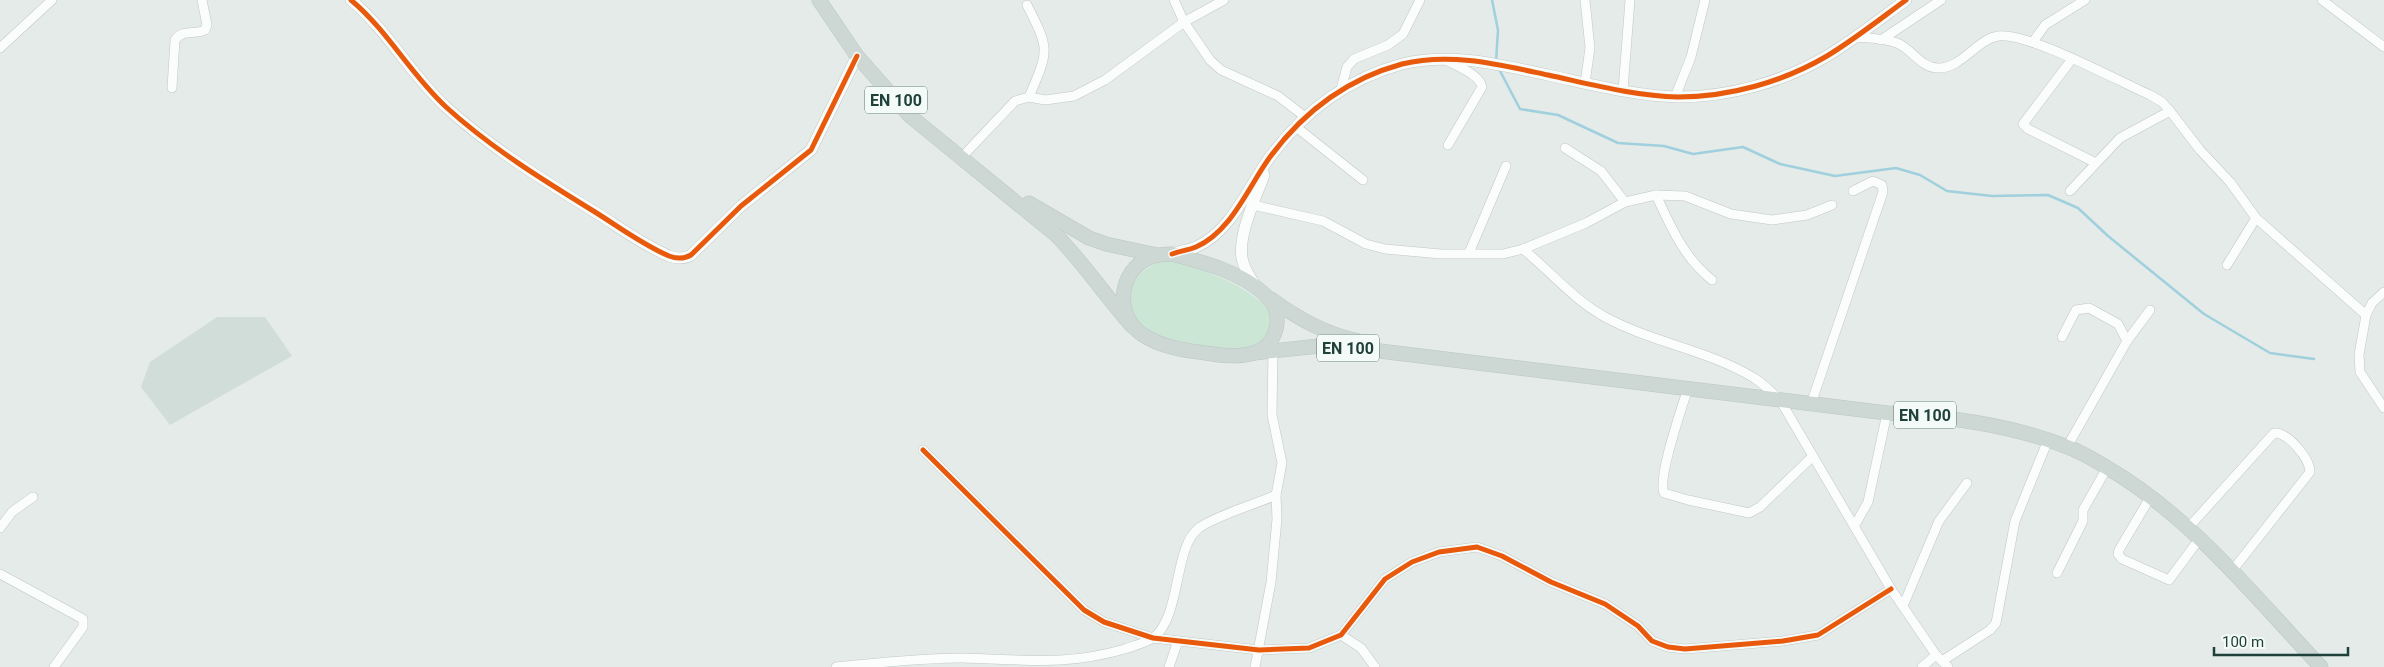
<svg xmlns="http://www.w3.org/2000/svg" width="2384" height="667" font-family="Roboto,sans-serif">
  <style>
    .built { fill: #d1ddd8 }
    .green { fill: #cce6d5 }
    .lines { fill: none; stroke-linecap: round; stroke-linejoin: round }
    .stream { stroke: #a0d0de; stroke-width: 2.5 }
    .minor-casing { stroke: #c1c8c5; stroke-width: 10 }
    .tertiary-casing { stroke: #c1c8c5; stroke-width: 12 }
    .primary-casing { stroke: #bcc7c4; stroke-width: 15 }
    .minor { stroke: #fbfcfc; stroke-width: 9 }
    .tertiary { stroke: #fbfcfc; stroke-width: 11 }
    .primary { stroke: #cdd7d4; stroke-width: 14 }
    .cycleway-casing { stroke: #f3faf7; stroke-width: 8 }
    .cycleway { stroke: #e8590c; stroke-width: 5 }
    .labels { text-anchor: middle; stroke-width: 5; stroke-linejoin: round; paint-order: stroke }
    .shield { fill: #f3faf7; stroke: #5f7873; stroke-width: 1 }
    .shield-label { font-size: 16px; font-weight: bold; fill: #1f413a }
  </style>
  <rect width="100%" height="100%" fill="#e4ebe8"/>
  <path class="built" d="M 217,317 L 265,317 L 292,356 L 170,425 L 141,387 L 150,362 Z"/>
  <path class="green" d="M 1171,260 C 1200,268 1241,283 1263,304 C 1268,310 1272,317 1271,325 C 1268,352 1230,350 1210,348 C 1190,345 1162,342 1145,329 C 1112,305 1134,263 1171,260 Z"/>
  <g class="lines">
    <g class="stream">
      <path d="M 1492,0 L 1498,30 L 1496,62"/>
      <path d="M 1499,69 L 1520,109 L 1558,115 L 1618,143 L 1664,146 L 1693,154 L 1743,147 L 1780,164 L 1835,176 L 1896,168 L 1920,175 L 1947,191 L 1992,196 L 2048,195 L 2078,208 L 2108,236 L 2204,314 L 2270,353 L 2314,359"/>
    </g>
    <defs>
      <g id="minor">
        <path d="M 1174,0 L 1184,22 L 1210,60 L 1221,70 L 1278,96 L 1304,116"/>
        <path d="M 1585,0 L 1590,48 L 1585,83"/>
        <path d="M 2322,0 L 2384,47"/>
        <path d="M 1027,5 C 1050,50 1049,50 1029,97"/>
        <path d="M 1855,37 C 1868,38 1884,38 1897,43 C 1912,49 1921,68 1938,68 C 1961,69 1976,40 1998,36 C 2026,31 2120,82 2150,95 L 2162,102 L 2170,111 L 2200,150 L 2230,182 L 2256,218 L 2366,315"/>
        <path d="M 1881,40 L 1941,0"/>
        <path d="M 2033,42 L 2045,25 L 2085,0"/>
        <path d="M 0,48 L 52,0"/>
        <path d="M 1445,59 C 1455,66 1480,74 1482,87 L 1448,145"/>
        <path d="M 2072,59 L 2023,124 L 2028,129 L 2096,163"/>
        <path d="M 172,88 L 175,40 C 182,29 195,35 205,30 L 207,25 L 202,0"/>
        <path d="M 1341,89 L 1347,67 L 1354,59 L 1388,45 L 1403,34 L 1420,0"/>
        <path d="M 1623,90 L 1630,0"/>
        <path d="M 1675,97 L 1691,57 L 1705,0"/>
        <path d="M 1296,127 L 1363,180"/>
        <path d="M 1565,148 L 1601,171 L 1625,202"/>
        <path d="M 961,158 L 1015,101 L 1029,97 L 1045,100 L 1074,96 L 1105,80 L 1184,22 L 1224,0"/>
        <path d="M 2070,191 L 2120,138 L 2170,111"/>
        <path d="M 1656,195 C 1671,227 1684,258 1712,280"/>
        <path d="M 1253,205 L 1323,221 L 1366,244 L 1385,249 L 1441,254 L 1503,254 L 1523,249 L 1586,223 L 1625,202 L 1656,195 L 1685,196 L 1731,214 L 1772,220 L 1807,215 L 1832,205"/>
        <path d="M 1523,249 C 1551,272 1574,300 1605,317 C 1653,343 1708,350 1754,378 C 1763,383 1772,393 1780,400 L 1891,589 L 1936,655 L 1948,667"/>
        <path d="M 1469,253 L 1506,166"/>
        <path d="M 2227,265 L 2256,218"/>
        <path d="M 2384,292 L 2372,303 L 2366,315 L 2359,355 L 2360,372 L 2384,408"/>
        <path d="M 2062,337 L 2076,310 L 2089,308 L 2118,324 L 2127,341"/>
        <path d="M 1688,388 C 1682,407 1657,479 1664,493 L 1688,500 L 1749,513 L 1760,507 L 1813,456"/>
        <path d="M 1811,404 L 1883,192 L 1882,185 L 1873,181 L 1853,191"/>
        <path d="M 2067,447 L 2127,341 L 2150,310"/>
        <path d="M 923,450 L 1084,610 L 1104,622 L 1153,638 L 1259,650 L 1309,648 L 1341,635 L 1385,579 L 1412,562 L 1439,552 L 1477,547 L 1502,556 L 1551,582 L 1605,604 L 1638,626 L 1652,641 L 1668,647 L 1685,649 L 1783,641 L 1818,635 L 1891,589"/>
        <path d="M 2151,496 L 2119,550 L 2118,554 L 2122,559 L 2169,580 L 2200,538"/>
        <path d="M 1855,525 L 1868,502 L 1887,413"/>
        <path d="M 2189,527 L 2274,433 C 2288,432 2310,459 2310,472 L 2232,571"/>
        <path d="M 0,528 L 12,512 L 33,497"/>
        <path d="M 2057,573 L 2083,521 L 2083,510 L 2107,468"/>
        <path d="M 0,574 L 83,619 L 83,627 L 54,667"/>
        <path d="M 1903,606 L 1939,521 L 1967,483"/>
        <path d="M 1341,635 L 1361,648 L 1375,667"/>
        <path d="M 1942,661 L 1990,630 L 1996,623 L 2015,521 L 2048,440"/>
        <path d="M 836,667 C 878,663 919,658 961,658 C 1025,659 1061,667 1125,649 C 1133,646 1145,643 1153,638 C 1182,616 1173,547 1199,528 C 1217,515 1254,505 1276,495"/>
        <path d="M 1169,667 L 1178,641"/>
        <path d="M 1255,667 L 1271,582 L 1277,519 L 1276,495 L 1282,463 L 1272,415 L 1273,350"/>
        <path d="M 1922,667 L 1936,655"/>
      </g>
      <g id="tertiary">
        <path d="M 351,0 C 388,31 411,75 446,107 C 491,148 543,180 595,212 C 619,227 643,245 669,256 C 677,259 684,259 691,255 L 741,206 L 811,150 L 857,56"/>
        <path d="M 1172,254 C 1180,251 1189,250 1196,247 C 1232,231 1248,187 1270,157 C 1304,111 1347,79 1402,64 C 1451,52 1501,65 1548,75 C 1590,84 1635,96 1678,97 C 1729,97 1783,82 1827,56 C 1855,39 1880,19 1906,0"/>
        <path d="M 1256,286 C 1250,278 1244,269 1242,258 C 1238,234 1256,197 1264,175"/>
      </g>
      <g id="primary">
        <path d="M 819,0 L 857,56 L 910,116 L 1056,235 C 1084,263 1105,296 1132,326"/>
        <path d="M 1029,203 L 1089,238 L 1106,244 L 1157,255"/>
        <path d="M 1172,254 C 1203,262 1245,273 1268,298 C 1285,315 1277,346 1254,353 C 1241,357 1225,356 1212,354 C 1190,351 1162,348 1143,335 C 1117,318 1117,278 1143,261 C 1152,255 1162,254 1172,254 Z"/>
        <path d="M 1271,299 C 1299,319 1325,334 1359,341"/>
        <path d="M 1254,353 L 1319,346 L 1339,346 L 1887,413 C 1949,417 2007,424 2065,446 C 2079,451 2093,459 2106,467 C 2192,517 2254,596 2321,667"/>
      </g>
    </defs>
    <use href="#minor" class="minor-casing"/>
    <use href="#tertiary" class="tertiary-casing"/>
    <use href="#primary" class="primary-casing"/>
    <use href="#minor" class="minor"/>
    <use href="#tertiary" class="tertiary"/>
    <use href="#primary" class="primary"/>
    <defs>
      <g id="cycleway">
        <path d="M 351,0 C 388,31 411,75 446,107 C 491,148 543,180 595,212 C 619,227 643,245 669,256 C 677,259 684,259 691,255 L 741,206 L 811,150 L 857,56"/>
        <path d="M 1172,254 C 1180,251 1189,250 1196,247 C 1232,231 1248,187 1270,157 C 1304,111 1347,79 1402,64 C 1451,52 1501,65 1548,75 C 1590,84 1635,96 1678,97 C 1729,97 1783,82 1827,56 C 1855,39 1880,19 1906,0"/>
        <path d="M 923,450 L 1084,610 L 1104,622 L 1153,638 L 1259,650 L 1309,648 L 1341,635 L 1385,579 L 1412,562 L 1439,552 L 1477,547 L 1502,556 L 1551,582 L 1605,604 L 1638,626 L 1652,641 L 1668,647 L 1685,649 L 1783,641 L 1818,635 L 1891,589"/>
      </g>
    </defs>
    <use href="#cycleway" class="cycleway-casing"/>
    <use href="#cycleway" class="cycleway"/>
  </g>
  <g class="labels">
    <g class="shield">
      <rect x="865" y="86.5" width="62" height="27" rx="4"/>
      <rect x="1317" y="334.5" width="62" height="27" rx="4"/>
      <rect x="1894" y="401.5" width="62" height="27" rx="4"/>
    </g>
    <g class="shield-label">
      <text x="896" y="106">EN 100</text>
      <text x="1348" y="354">EN 100</text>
      <text x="1925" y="421">EN 100</text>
    </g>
  </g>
  <path d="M2214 647v8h134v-8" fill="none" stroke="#1f413a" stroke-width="2.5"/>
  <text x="2222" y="647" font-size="15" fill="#1f413a" stroke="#f3faf7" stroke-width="4" paint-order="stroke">100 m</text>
</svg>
